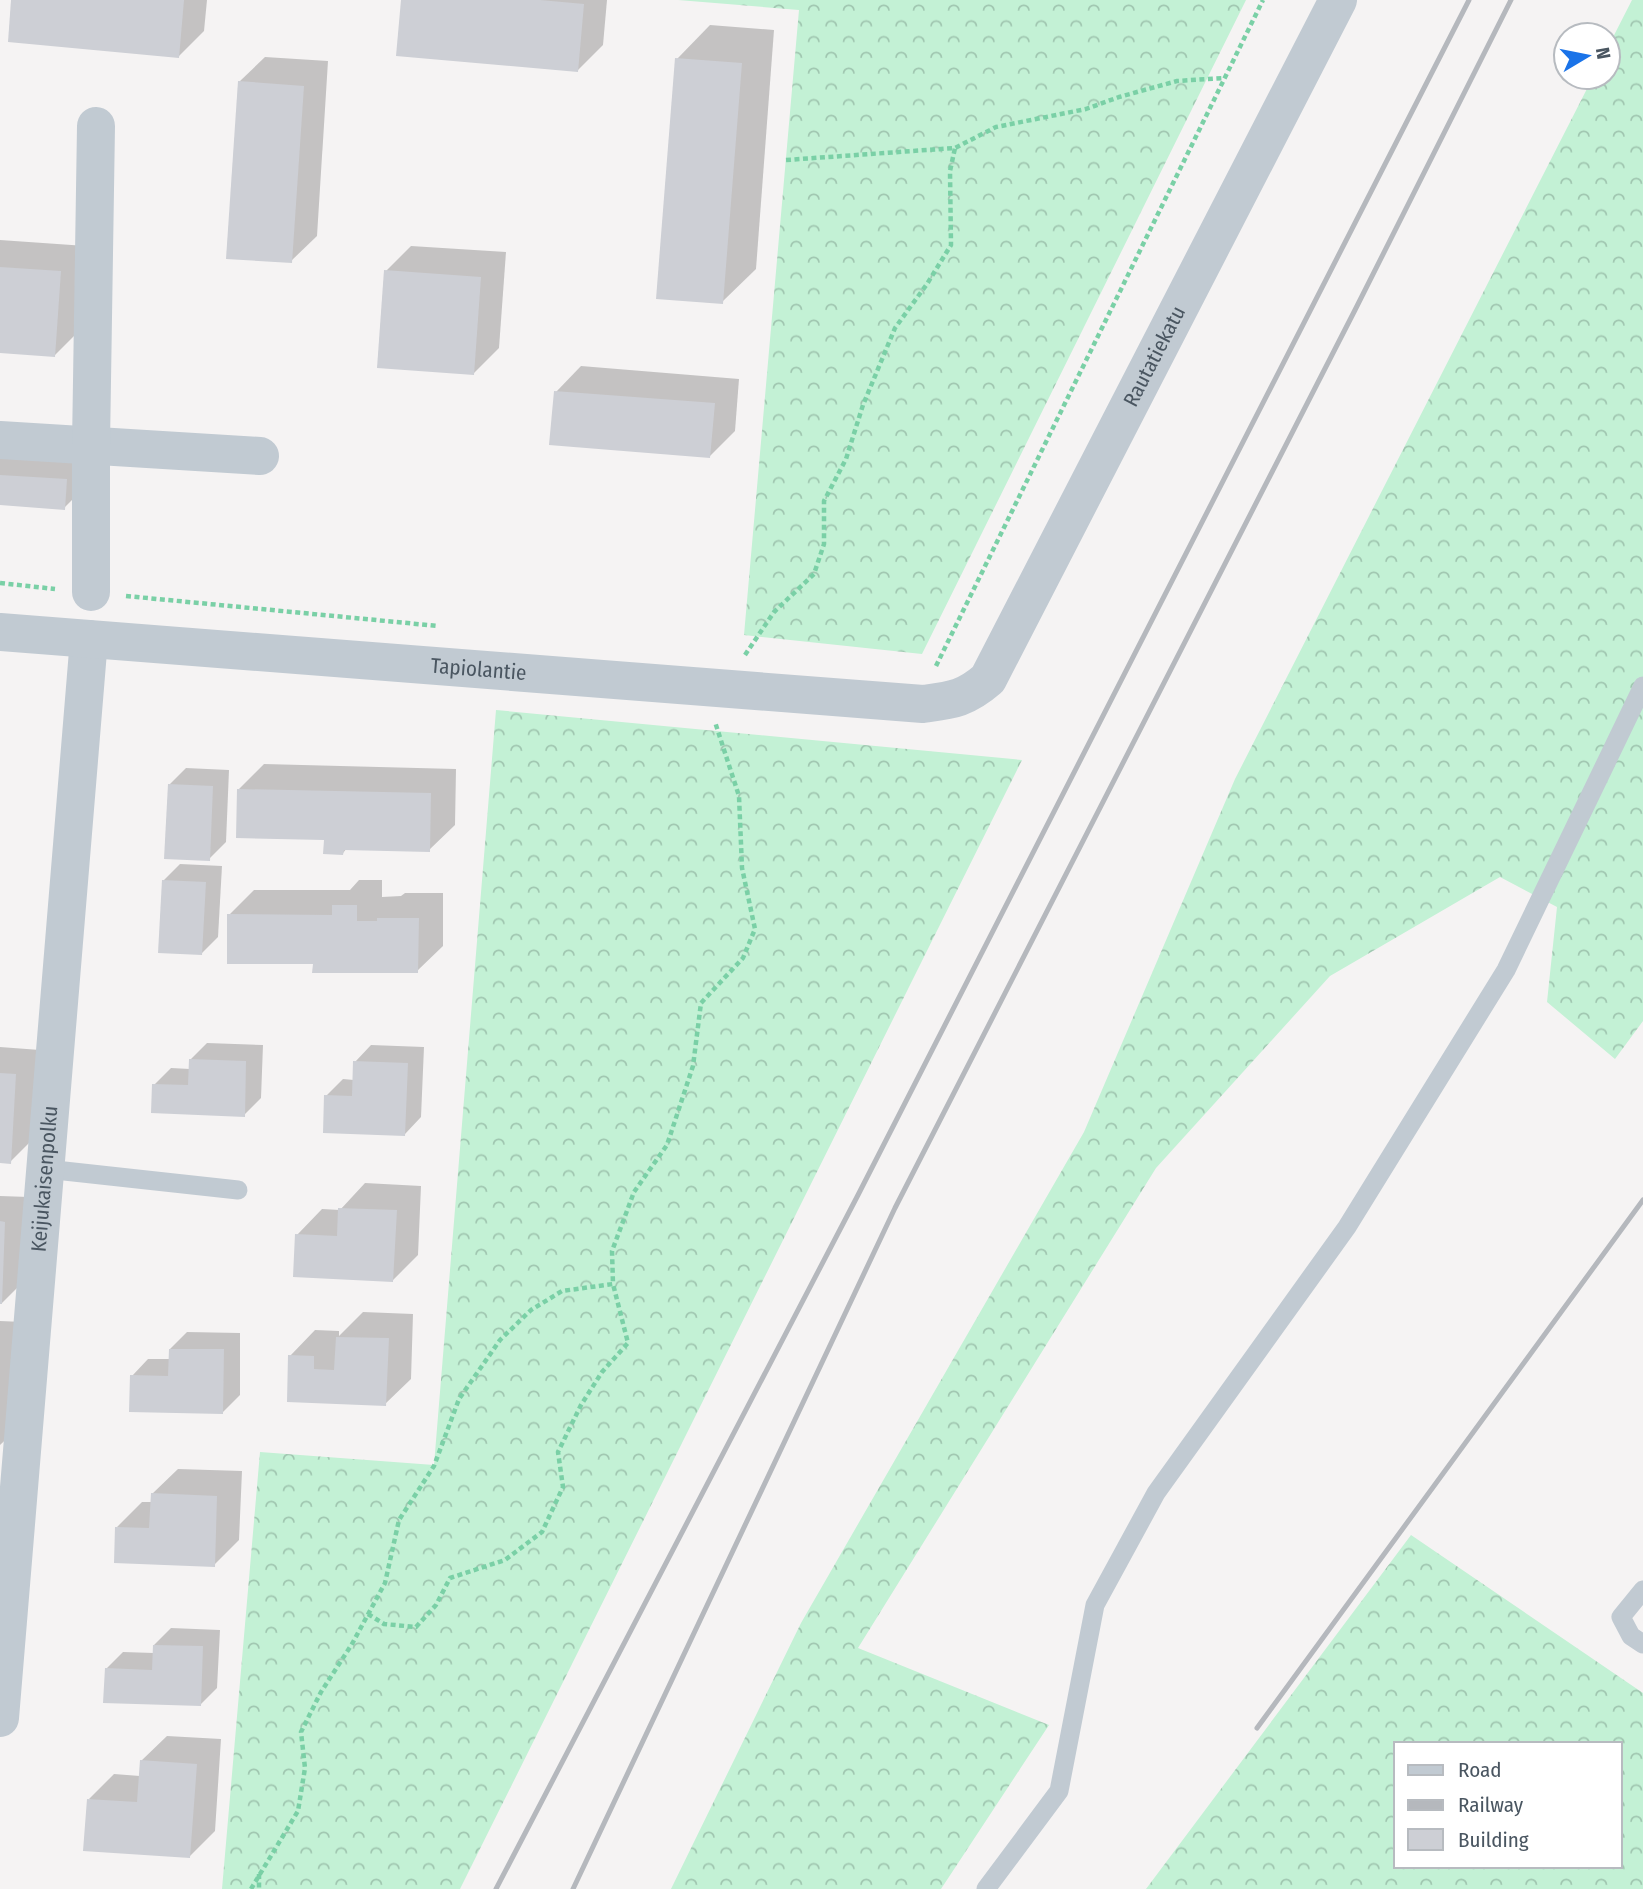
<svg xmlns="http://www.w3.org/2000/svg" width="1643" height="1889" font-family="'Fira Sans Condensed',sans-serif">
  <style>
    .forest { fill: url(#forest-crowns); fill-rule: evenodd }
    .shadow { fill: #0003 }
    .building { fill: #cdcfd5 }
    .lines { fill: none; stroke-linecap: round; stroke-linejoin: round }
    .path { stroke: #7ad0a6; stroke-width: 4.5; stroke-dasharray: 5 3.5; stroke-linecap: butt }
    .service { stroke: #c1cad2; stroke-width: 19 }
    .minor { stroke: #c1cad2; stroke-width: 38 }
    .tertiary { stroke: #c1cad2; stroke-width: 38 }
    .rail { stroke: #b5b8bd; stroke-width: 5 }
    .labels { text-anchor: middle; stroke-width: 7; stroke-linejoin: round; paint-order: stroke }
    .street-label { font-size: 21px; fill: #4a5661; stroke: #fff }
  </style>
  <defs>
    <pattern id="forest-crowns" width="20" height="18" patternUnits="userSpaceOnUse" patternTransform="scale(1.75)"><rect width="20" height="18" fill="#c3f1d5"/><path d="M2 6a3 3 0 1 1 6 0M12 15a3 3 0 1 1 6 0" fill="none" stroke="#a0c6b0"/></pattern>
  </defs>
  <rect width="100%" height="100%" fill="#f5f3f3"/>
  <g class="forest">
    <path d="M 678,0 L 1246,0 L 922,654 L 744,635 L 799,10 Z"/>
    <path d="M 1632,0 L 1643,0 L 1643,1021 L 1615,1059 L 1547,1002 L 1557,907 L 1500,877 L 1330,976 L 1156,1168 L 858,1648 L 1049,1725 L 941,1889 L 671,1889 L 801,1623 L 1084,1132 L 1235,779 L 1593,77 L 1608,77 L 1608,47 Z"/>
    <path d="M 496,710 L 1022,760 L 460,1889 L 222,1889 L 260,1452 L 434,1465 Z"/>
    <path d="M 1411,1535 L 1643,1693 L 1643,1889 L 1146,1889 ZM 1396,1744 L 1620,1744 L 1620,1866 L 1396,1866 Z"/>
  </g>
  <g class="shadow">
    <path d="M 13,0 L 207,0 L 204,31 L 178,57 Z"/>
    <path d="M 403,0 L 607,0 L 603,45 L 578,70 Z"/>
    <path d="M 710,25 L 774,30 L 756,269 L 722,302 L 677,59 Z"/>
    <path d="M 265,57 L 328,61 L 317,236 L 291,261 L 239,82 Z"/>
    <path d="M 0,240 L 86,246 L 80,330 L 55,355 L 0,352 Z"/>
    <path d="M 411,246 L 506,252 L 499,348 L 474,373 L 386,271 Z"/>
    <path d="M 581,366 L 739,379 L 735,431 L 710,456 L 556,392 Z"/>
    <path d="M 0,458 L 83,463 L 81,491 L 64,508 L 0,504 Z"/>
    <path d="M 264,764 L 456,769 L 455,825 L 429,850 L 347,848 L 343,853 L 326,839 L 239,789 Z"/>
    <path d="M 186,768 L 229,770 L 226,842 L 209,859 L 169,785 Z"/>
    <path d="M 180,864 L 222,866 L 218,937 L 201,954 L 163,881 Z"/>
    <path d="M 359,880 L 382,880 L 382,897 L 401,896 L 405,893 L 443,893 L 443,946 L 417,971 L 315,963 L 229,915 L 254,890 L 350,890 Z"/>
    <path d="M 207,1043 L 263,1045 L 261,1098 L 244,1115 L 154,1085 L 171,1068 L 190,1069 L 190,1060 Z"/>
    <path d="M 371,1045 L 424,1047 L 421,1117 L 405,1134 L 326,1096 L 343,1079 L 354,1080 L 355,1062 Z"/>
    <path d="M 0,1047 L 40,1050 L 36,1136 L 10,1162 L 0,1161 Z"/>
    <path d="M 365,1183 L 421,1186 L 418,1255 L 393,1280 L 297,1235 L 322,1209 L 340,1210 Z"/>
    <path d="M 0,1196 L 29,1197 L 27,1278 L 2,1303 L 0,1303 Z"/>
    <path d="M 363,1312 L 413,1314 L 411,1379 L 385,1404 L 288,1400 L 290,1356 L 315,1330 L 339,1331 L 339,1336 Z"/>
    <path d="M 0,1321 L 23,1322 L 18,1428 L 0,1445 Z"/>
    <path d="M 187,1332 L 240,1333 L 240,1395 L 223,1412 L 132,1376 L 148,1359 L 170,1359 L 170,1349 Z"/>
    <path d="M 178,1469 L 242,1471 L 239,1540 L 214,1565 L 117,1527 L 142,1502 L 152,1502 L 152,1494 Z"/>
    <path d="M 171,1628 L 220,1630 L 217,1688 L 200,1705 L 106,1669 L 123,1652 L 154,1653 L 154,1645 Z"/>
    <path d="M 167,1736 L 221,1739 L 215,1831 L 190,1856 L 89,1799 L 114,1774 L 140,1776 L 141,1761 Z"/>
  </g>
  <g class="building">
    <path d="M 11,0 L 184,0 L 179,58 L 8,42 Z"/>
    <path d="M 401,0 L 540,0 L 584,4 L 578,72 L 396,56 Z"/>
    <path d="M 675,58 L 742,63 L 723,304 L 656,299 Z"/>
    <path d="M 238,81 L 304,86 L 292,263 L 226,259 Z"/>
    <path d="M 0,267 L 61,271 L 55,357 L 0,353 Z"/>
    <path d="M 384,270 L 481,277 L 474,375 L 377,368 Z"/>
    <path d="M 554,391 L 715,403 L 710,458 L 549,445 Z"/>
    <path d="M 0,475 L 67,479 L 65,510 L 0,505 Z"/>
    <path d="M 168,784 L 213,786 L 210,861 L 164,859 Z"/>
    <path d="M 237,789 L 431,793 L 430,852 L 344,850 L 343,855 L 323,854 L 324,840 L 236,838 Z"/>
    <path d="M 162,880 L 206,882 L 202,955 L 158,953 Z"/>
    <path d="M 332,905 L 357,905 L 357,921 L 377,921 L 377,918 L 419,918 L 418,973 L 312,973 L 313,964 L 227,964 L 227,914 L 332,915 Z"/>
    <path d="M 189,1059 L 246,1061 L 245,1117 L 151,1113 L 152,1084 L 188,1085 Z"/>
    <path d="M 353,1061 L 408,1063 L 405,1136 L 323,1133 L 324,1095 L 352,1096 Z"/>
    <path d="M 0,1073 L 16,1074 L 11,1164 L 0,1163 Z"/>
    <path d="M 338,1208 L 397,1210 L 393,1282 L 293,1277 L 295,1234 L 337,1236 Z"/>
    <path d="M 0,1221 L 5,1222 L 2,1304 L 0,1304 Z"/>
    <path d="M 336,1337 L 389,1338 L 386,1406 L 287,1402 L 288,1355 L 314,1356 L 314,1369 L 334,1370 Z"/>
    <path d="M 169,1349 L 224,1349 L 223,1414 L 129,1412 L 130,1375 L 168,1376 Z"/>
    <path d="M 151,1493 L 217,1496 L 215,1567 L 114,1563 L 115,1527 L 149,1528 Z"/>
    <path d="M 153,1645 L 203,1646 L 201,1706 L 103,1703 L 105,1668 L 152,1670 Z"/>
    <path d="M 140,1760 L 197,1764 L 190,1858 L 83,1851 L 87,1799 L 137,1802 Z"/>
  </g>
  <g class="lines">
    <g class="path">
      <path d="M 786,160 L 955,148 L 996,127 L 1086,109 L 1119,97 L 1177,81 L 1224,78"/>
      <path d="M 0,583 L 55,589"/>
      <path d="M 126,596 L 438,626"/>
      <path d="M 745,655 L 774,612 L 814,574 L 824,544 L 824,501 L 846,459 L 863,405 L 895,328 L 927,284 L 951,245 L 950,171 L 955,148"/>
      <path d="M 936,666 L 1263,0"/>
      <path d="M 368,1614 L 384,1624 L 416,1627 L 436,1605 L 450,1578 L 505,1560 L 542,1532 L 563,1487 L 558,1452 L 581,1405 L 602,1372 L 628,1343 L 613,1284"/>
      <path d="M 259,1874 L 259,1889"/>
      <path d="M 251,1889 L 298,1811 L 305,1768 L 301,1732 L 321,1692 L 352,1644 L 385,1583 L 399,1520 L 434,1466 L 459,1399 L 500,1340 L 531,1310 L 562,1291 L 613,1284 L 612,1251 L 634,1192 L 667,1145 L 693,1066 L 701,1003 L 743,958 L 755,929 L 742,868 L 739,796 L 715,722"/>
    </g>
    <g class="service">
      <path d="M 46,1169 L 238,1190"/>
      <path d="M 1643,1590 L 1621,1617 L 1631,1636 L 1643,1644"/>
      <path d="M 986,1889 L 1059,1791 L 1095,1605 L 1156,1493 L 1347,1227 L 1506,970 L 1643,686"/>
    </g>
    <g class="minor">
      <path d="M 0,440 L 260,456"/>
      <path d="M 91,592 L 91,445 L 96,126"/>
      <path id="s1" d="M 0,1718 L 89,639"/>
    </g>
    <path class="tertiary" id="s2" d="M 0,632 L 923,704 C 952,700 965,699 988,679 L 1338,0"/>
    <g class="rail">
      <path d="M 1257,1728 L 1643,1200"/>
      <path d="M 496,1889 L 858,1195 L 1469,0"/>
      <path d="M 573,1889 L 895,1208 L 1355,310 L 1511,0"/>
    </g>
  </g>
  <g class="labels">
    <g class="street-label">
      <text dy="7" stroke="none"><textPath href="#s2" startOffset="1360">Rautatiekatu</textPath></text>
      <text dy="7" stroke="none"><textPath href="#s2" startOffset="480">Tapiolantie</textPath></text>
      <text dy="7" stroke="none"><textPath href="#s1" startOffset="541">Keijukaisenpolku</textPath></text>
    </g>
  </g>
  <rect x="1394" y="1742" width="228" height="126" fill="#ffffff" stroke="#b7bbc0" stroke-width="2"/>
  <rect x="1408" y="1765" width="35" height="10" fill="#c1cad2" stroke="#b7bbc0" stroke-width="2"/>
  <text x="1458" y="1777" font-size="21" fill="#4a5661">Road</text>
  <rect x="1408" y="1800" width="35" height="10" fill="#b5b8bd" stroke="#b7bbc0" stroke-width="2"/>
  <text x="1458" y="1812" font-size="21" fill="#4a5661">Railway</text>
  <rect x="1408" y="1829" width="35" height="21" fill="#cdcfd5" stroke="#b7bbc0" stroke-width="2"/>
  <text x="1458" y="1847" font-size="21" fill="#4a5661">Building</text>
  <g transform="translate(1587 56) rotate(80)"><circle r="33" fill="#ffffff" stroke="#b7bbc0" stroke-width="2"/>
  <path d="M0-5L12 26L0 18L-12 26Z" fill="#1a73e8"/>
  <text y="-10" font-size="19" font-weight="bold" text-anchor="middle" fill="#4a5661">N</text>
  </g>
</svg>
